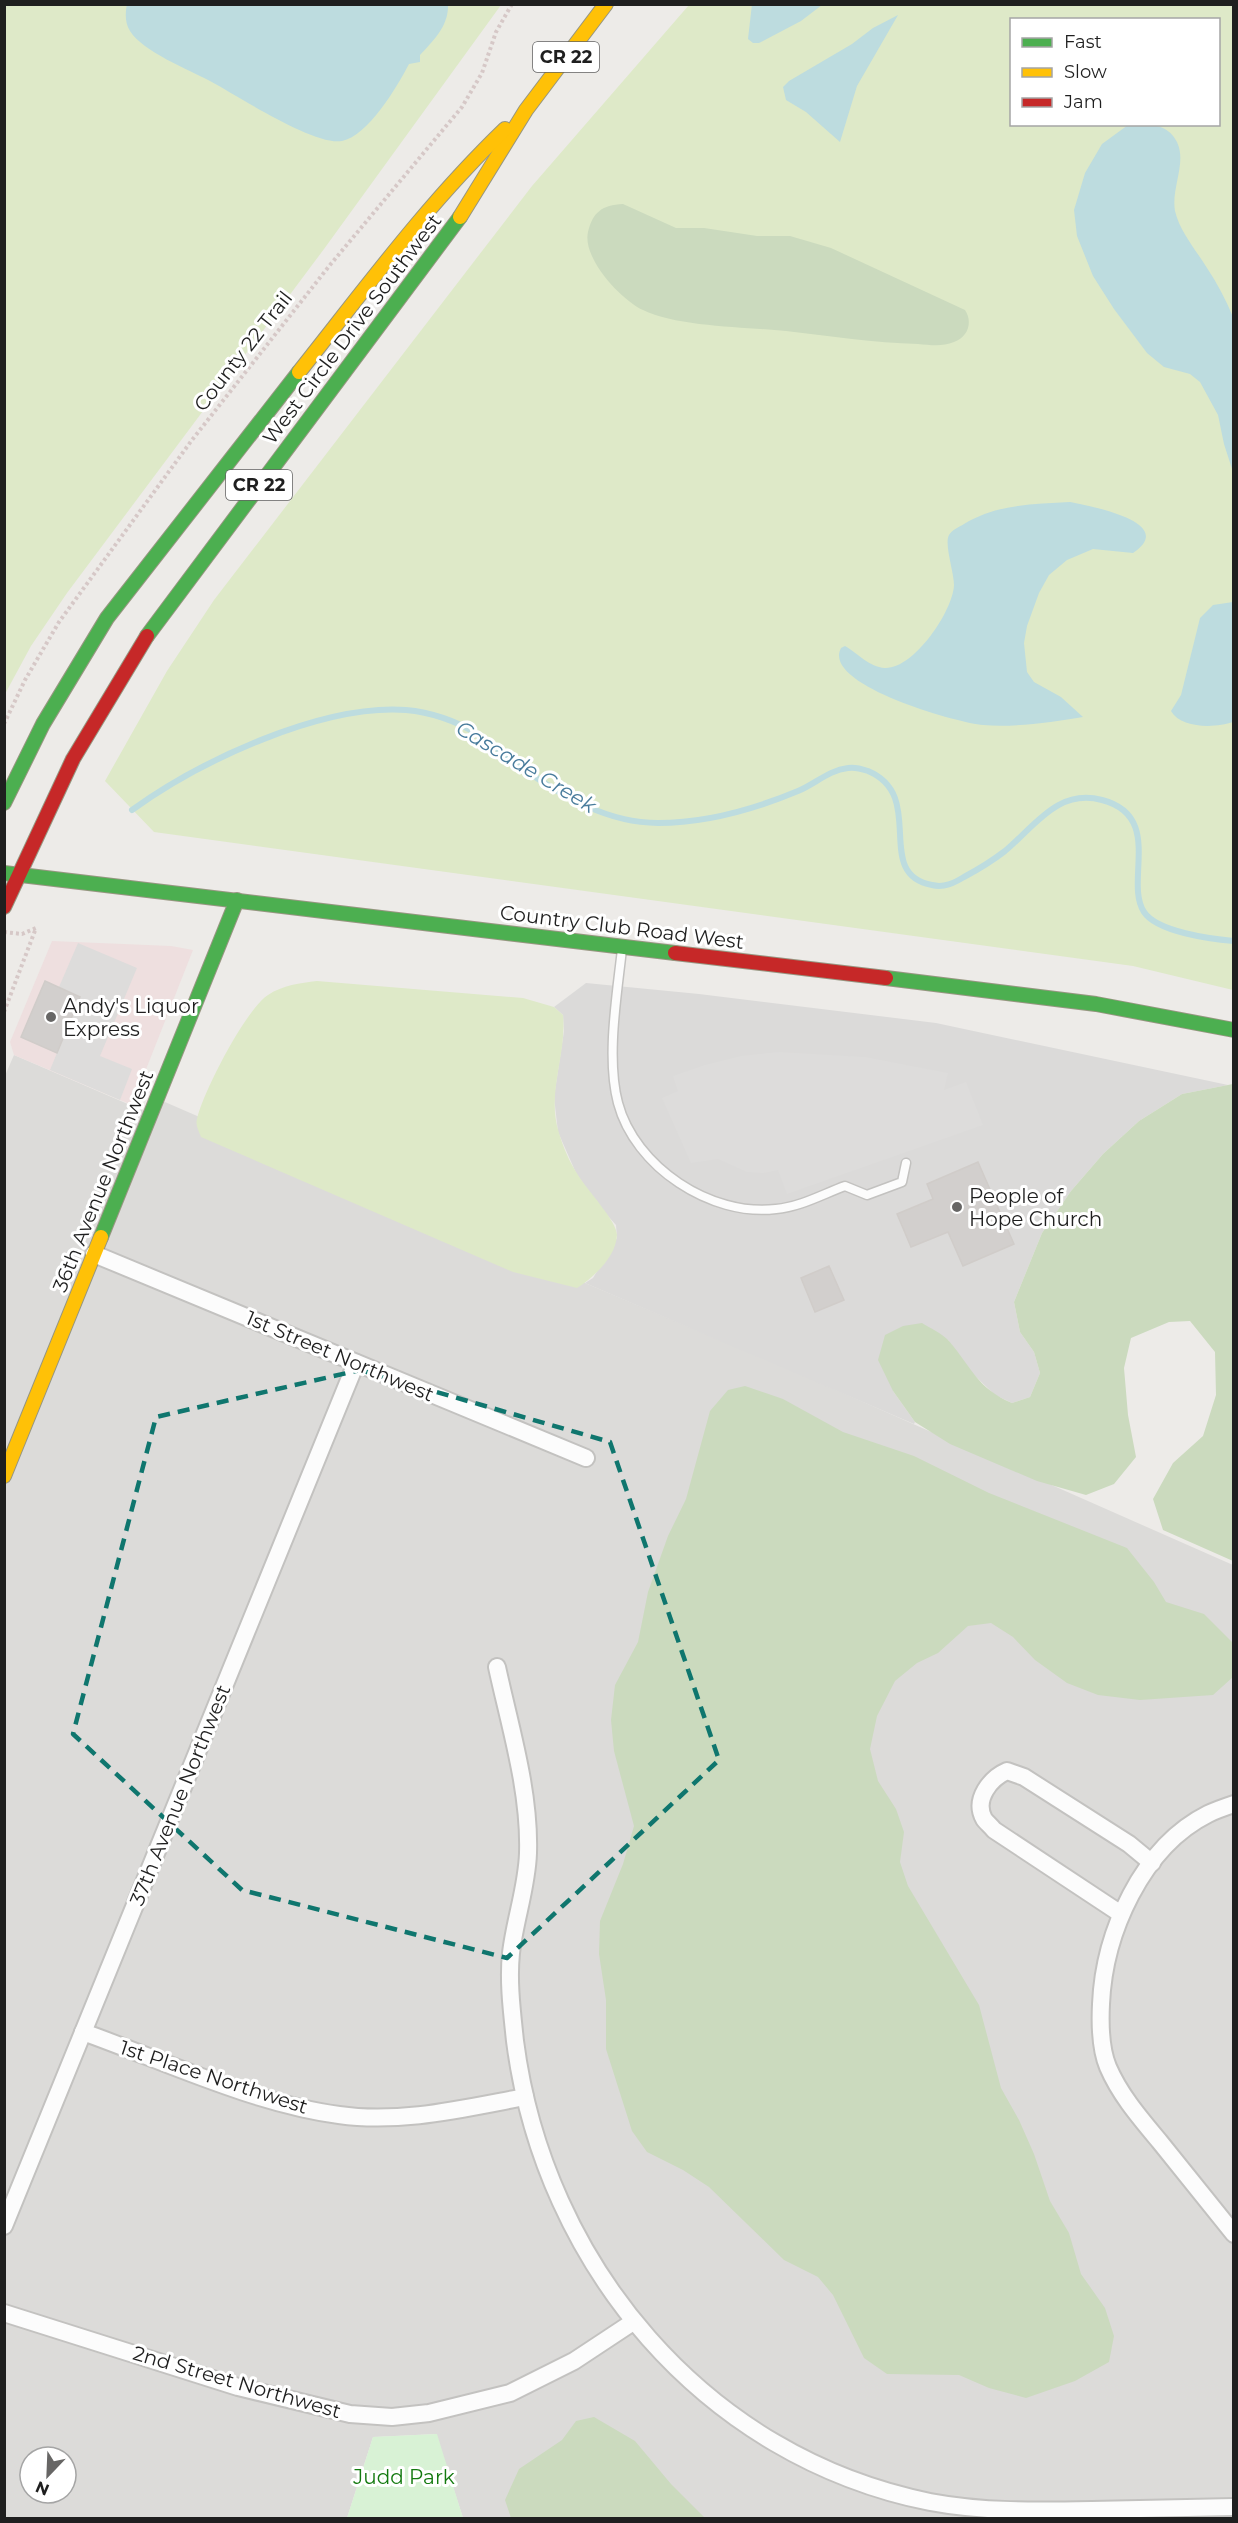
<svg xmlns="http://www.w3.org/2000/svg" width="1238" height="2523" font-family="Montserrat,sans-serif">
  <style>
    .residential { fill: #dcdbd9; fill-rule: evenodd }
    .commercial { fill: #eedfdf }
    .religious { fill: #dbdad9 }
    .grass { fill: #dee9c8; fill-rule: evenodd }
    .forest { fill: #cbdabe }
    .park { fill: #d8f2d5 }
    .parking { fill: #dddcdb }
    .water { fill: #bddcdf }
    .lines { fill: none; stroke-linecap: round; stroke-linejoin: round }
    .stream { stroke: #bddcdf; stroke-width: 6 }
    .building { fill: #d2cfcd; stroke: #d0ccc9; stroke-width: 1.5 }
    .lane-casing { stroke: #c3c2c0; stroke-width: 11 }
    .street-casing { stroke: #c3c2c0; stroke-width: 20 }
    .fast-casing { stroke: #979681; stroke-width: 16 }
    .slow-casing { stroke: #979681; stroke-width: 16 }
    .jam-casing { stroke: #979681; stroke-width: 16 }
    .path { stroke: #d6c8c7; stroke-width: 4; stroke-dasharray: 3 3; stroke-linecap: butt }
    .lane { stroke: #fcfcfc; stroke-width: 8 }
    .street { stroke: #fcfcfc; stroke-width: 16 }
    .fast { stroke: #4caf50; stroke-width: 14 }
    .slow { stroke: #ffc107; stroke-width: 14 }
    .jam { stroke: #c62828; stroke-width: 14 }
    .marked { fill: none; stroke: #0f766e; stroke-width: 4.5; stroke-dasharray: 12 8; stroke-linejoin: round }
    .poi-dot { fill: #676665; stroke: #fff; stroke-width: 2 }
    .labels { text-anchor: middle; stroke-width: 6; stroke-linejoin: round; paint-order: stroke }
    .shield { fill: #fff; stroke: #626262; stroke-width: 1.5 }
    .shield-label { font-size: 18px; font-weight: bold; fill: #1f1f1f }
    .street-label { font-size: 20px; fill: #1f1f1f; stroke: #fff }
    .poi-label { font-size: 20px; fill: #1f1f1f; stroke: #fff; text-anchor: start }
    .park-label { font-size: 20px; fill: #147a10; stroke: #fff }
    .water-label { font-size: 21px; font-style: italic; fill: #497c9c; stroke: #fff }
  </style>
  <rect width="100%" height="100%" fill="#edebe8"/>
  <path class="residential" d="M 14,1055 L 151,1114 L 158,1099 L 507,1250 L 793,1371 L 1233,1565 L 1233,2518 L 463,2518 L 436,2434 L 373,2437 L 347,2518 L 5,2518 L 4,1078 ZM 30,2457 L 66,2457 L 66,2493 L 30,2493 Z"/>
  <path class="commercial" d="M 52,941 L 171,946 L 193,950 L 132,1105 L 14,1055 L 10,1042 Z"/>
  <path class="religious" d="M 586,983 L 699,994 L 936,1023 L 1228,1085 L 1182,1094 L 1139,1121 L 1103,1154 L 1071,1191 L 1042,1233 L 1014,1302 L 1020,1332 L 1034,1352 L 1040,1373 L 1030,1397 L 1012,1403 L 995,1395 L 972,1373 L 948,1340 L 893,1391 L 915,1422 L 914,1424 L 585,1283 L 593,1278 L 617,1238 L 616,1225 L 598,1205 L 576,1173 L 558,1132 L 554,1097 L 564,1031 L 563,1015 L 554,1007 Z"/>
  <g class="grass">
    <path d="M 5,5 L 501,5 L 324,249 L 67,593 L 31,646 L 5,694 Z"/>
    <path d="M 689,5 L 1233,5 L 1233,990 L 1133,966 L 154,832 L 105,781 L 167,671 L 214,600 L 532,186 ZM 1012,20 L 1218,20 L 1218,124 L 1012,124 Z"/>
    <path d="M 317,981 L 523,998 L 554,1007 L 563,1015 C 567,1055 546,1093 559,1133 C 563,1147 570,1163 578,1175 C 587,1190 617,1221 617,1235 C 616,1257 593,1278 577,1288 L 513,1272 L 201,1137 C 199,1131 195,1125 197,1119 C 203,1092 246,1009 268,995 C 283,985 300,983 317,981 Z"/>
  </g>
  <g class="forest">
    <path d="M 623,204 L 676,228 L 704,228 L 757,236 L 790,236 L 831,248 L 965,310 C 973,322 968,337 954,342 C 942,347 930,345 918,344 C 874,343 830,336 786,331 C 747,327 677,327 643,310 C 621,300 582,258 588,232 C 593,212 602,205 623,204 Z"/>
    <path d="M 1233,1084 L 1234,1084 L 1233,1561 L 1163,1530 L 1153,1499 L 1173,1463 L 1203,1436 L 1216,1395 L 1215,1352 L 1190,1321 L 1169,1322 L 1131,1338 L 1124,1368 L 1128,1415 L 1136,1457 L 1114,1484 L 1086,1495 L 1037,1481 L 950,1444 L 915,1422 L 893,1391 L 878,1360 L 885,1335 L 903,1326 L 922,1323 C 930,1328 943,1334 949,1341 C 972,1368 977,1388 1012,1403 L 1030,1397 L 1040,1373 L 1034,1352 L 1020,1332 L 1014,1302 L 1042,1233 L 1071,1191 L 1103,1154 L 1139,1121 L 1182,1094 Z"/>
    <path d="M 745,1386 L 783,1399 L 843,1432 L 914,1456 L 989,1493 L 1127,1548 L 1154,1582 L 1166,1602 L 1204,1614 L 1232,1642 L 1233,1677 L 1213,1695 L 1140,1700 L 1098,1695 L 1067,1683 L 1035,1660 L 1013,1637 L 991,1623 L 968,1626 L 938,1653 L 917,1663 L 895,1681 L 877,1716 L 870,1749 L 878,1781 L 896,1809 L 904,1832 L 900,1862 L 908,1886 L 979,2005 L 1001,2088 L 1019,2120 L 1034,2154 L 1050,2201 L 1069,2233 L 1081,2274 L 1105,2308 L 1114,2336 L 1109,2362 L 1075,2381 L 1026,2398 L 989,2388 L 959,2375 L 887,2374 L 864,2358 L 833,2295 L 818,2277 L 784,2260 L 709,2187 L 683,2170 L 647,2152 L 632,2131 L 606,2049 L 606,2000 L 599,1954 L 600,1921 L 623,1864 L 634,1826 L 614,1751 L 611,1720 L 615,1685 L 638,1642 L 648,1592 L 668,1536 L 686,1499 L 710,1411 L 728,1390 Z"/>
    <path d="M 594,2417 L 635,2441 L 671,2484 L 705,2518 L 511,2518 L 505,2500 L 519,2469 L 562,2440 L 576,2421 Z"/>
  </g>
  <path class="park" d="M 437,2434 L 463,2518 L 347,2518 L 373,2437 Z"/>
  <g class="parking">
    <path d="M 78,943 L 137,968 L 100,1056 L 132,1069 L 120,1100 L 50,1070 L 80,997 L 59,987 Z"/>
    <path d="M 778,1052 L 865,1057 L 948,1073 L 944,1090 L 966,1082 L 983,1125 L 787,1194 L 778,1170 L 764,1173 L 747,1172 L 718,1159 L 691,1163 L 662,1098 L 678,1091 L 673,1076 L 705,1065 L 741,1056 Z"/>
  </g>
  <g class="water">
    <path d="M 127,4 L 448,4 C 449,26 433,41 420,55 L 420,62 L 409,64 C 397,87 368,136 342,141 C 314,146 236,95 210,81 C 189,70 142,51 130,31 C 125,23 125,13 127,4 Z"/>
    <path d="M 752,4 L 822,4 L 822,5 L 801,21 L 759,43 L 753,43 L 748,39 Z"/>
    <path d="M 898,15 L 857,86 L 840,142 L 806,112 L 786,100 L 783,87 L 789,81 L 852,44 L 873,28 Z"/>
    <path d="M 1128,125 C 1147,124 1167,122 1177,142 C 1187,163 1171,188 1175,211 C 1180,232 1196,250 1207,268 C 1217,283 1226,300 1233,317 L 1233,472 L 1224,444 L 1218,415 L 1200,382 L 1190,374 L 1164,367 L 1147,353 L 1114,309 L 1093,276 L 1077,236 L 1074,210 L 1085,173 L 1102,144 Z"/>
    <path d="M 1070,502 C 1089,506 1179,522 1133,553 L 1093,549 L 1067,560 L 1049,575 L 1039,593 L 1027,626 L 1024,643 L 1027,672 L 1034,682 L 1061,697 L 1083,717 C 1053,722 1013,728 983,725 C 958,723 821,685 841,648 L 845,646 C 859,654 869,667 885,668 C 914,669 953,611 954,585 C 954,572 944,544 949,535 C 952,530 959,527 964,524 C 997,504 1033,504 1070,502 Z"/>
    <path d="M 1233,602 L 1233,722 C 1216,728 1181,729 1171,711 L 1181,695 L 1200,618 L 1213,605 Z"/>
  </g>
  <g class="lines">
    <path class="stream" d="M 132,810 C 200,761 321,704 406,710 C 430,712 457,721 477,734 C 492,743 506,757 521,767 C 561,796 608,823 658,823 C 705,823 755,809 798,791 C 815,784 829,770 848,768 C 853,767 862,769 868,771 C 928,796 872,874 932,885 C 944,888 954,883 964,877 C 979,869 992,861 1005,851 C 1035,826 1058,788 1102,800 C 1164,816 1124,882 1144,912 C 1157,932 1211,939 1234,941"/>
  </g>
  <g class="building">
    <path d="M 45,981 L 80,997 L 57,1053 L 21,1037 Z"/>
    <path d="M 978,1162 L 1014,1244 L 963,1266 L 948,1232 L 911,1247 L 897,1214 L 933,1199 L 927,1184 Z"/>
    <path d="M 829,1266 L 844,1300 L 815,1312 L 801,1278 Z"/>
  </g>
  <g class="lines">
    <defs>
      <path id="lane" d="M 622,949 C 617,995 606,1058 618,1103 C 635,1167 711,1217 776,1209 C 800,1207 823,1194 845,1186 L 867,1195 L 902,1182 L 906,1163"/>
      <g id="street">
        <path d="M 94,1254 L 586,1458"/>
        <path d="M 497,1667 C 510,1727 530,1791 528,1853 C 527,1887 515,1919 511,1953 C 508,1982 512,2012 515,2041 C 544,2265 705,2457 930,2502 C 983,2512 1037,2511 1092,2510 C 1139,2509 1186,2508 1234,2507"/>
        <path d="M 1234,1804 C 1225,1807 1216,1810 1208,1814 C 1142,1847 1104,1933 1101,2004 C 1100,2024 1100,2048 1108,2067 C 1120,2095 1140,2118 1160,2142 C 1184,2172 1209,2203 1234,2234"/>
        <path d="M 1121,1914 L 994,1830 C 991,1826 986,1822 984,1819 C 973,1799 991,1778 1007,1771 L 1024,1777 L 1129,1844 L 1152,1863"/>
        <path d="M 83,2032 C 164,2061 255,2104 339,2115 C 401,2124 465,2108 525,2097"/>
        <path d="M 4,2226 L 356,1363"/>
        <path d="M 4,2313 L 238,2387 L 350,2414 L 392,2417 L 429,2413 L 510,2393 L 574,2361 L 633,2322"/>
      </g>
      <g id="fast">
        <path d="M 147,636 L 460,217"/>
        <path d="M 4,803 L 43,724 L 107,618 L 299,372"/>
        <path d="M 4,873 L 675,953"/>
        <path d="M 886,978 L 1096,1004 L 1234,1030"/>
        <path d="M 101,1237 L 237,900"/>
      </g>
      <g id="slow">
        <path d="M 460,217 L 526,110 L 606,4"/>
        <path d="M 299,372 C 365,289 428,203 505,129"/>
        <path d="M 4,1476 L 101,1237"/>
      </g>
      <g id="jam">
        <path d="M 4,907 L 73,759 L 147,636"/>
        <path d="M 675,953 L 886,978"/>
      </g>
    </defs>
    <use href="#lane" class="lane-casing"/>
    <use href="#street" class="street-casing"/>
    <use href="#fast" class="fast-casing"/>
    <use href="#slow" class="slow-casing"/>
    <use href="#jam" class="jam-casing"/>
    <g class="path">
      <path d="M 4,724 L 25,680 L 59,622 L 192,440 L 330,265 L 462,107 L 482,73 L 496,32 L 512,4"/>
      <path d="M 4,932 L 22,934 L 36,928"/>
      <path d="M 4,1012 L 36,928"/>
    </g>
    <use href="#lane" class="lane"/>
    <use href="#street" class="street"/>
    <use href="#fast" class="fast"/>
    <use href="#slow" class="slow"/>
    <use href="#jam" class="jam"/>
  </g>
  <path class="marked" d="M 360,1370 L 610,1442 L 719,1760 L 507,1958 L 242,1890 L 73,1734 L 156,1417 Z"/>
  <g class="poi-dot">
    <circle cx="51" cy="1017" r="6"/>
    <circle cx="957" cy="1207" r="6"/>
  </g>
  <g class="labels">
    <g class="shield">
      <rect x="533" y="42" width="66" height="30" rx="4.5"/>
      <rect x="226" y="470" width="66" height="30" rx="4.5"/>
    </g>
    <g class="shield-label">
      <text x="566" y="63">CR 22</text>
      <text x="259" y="491">CR 22</text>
    </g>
    <g class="street-label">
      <text transform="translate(352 329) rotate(-53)" y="7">West Circle Drive Southwest</text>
      <text transform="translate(243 351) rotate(-52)" y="7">County 22 Trail</text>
      <text transform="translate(622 927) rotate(7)" y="7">Country Club Road West</text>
      <text transform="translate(103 1181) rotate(-68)" y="7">36th Avenue Northwest</text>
      <text transform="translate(340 1356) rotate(23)" y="7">1st Street Northwest</text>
      <text transform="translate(180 1795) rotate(-68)" y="7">37th Avenue Northwest</text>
      <text transform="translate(214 2077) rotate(18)" y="7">1st Place Northwest</text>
      <text transform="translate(237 2382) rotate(16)" y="7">2nd Street Northwest</text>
    </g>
    <g class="poi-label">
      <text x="63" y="1013">Andy's Liquor<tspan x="63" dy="23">Express</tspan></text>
      <text x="969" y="1203">People of<tspan x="969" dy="23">Hope Church</tspan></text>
    </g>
    <g class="park-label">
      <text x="404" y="2484">Judd Park</text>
    </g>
    <g class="water-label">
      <text transform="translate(526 767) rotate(31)" y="7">Cascade Creek</text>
    </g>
  </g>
  <rect width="1238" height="2523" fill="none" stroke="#1f1f1f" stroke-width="12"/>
  <rect x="1010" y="18" width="210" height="108" fill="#ffffff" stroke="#a5a5a5" stroke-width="1.5"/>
  <rect x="1022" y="38" width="30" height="9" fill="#4caf50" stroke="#a5a5a5" stroke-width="1.5"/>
  <text x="1064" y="48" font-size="18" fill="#1f1f1f">Fast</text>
  <rect x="1022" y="68" width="30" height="9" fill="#ffc107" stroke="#a5a5a5" stroke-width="1.5"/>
  <text x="1064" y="78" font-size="18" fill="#1f1f1f">Slow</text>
  <rect x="1022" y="98" width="30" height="9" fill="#c62828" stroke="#a5a5a5" stroke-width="1.5"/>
  <text x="1064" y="108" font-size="18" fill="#1f1f1f">Jam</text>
  <g transform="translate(48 2475) rotate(203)"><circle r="28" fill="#ffffff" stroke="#a5a5a5" stroke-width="1.5"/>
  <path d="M0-4.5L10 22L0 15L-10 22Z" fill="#676665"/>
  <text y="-9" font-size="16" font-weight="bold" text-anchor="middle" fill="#1f1f1f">N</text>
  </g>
</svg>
